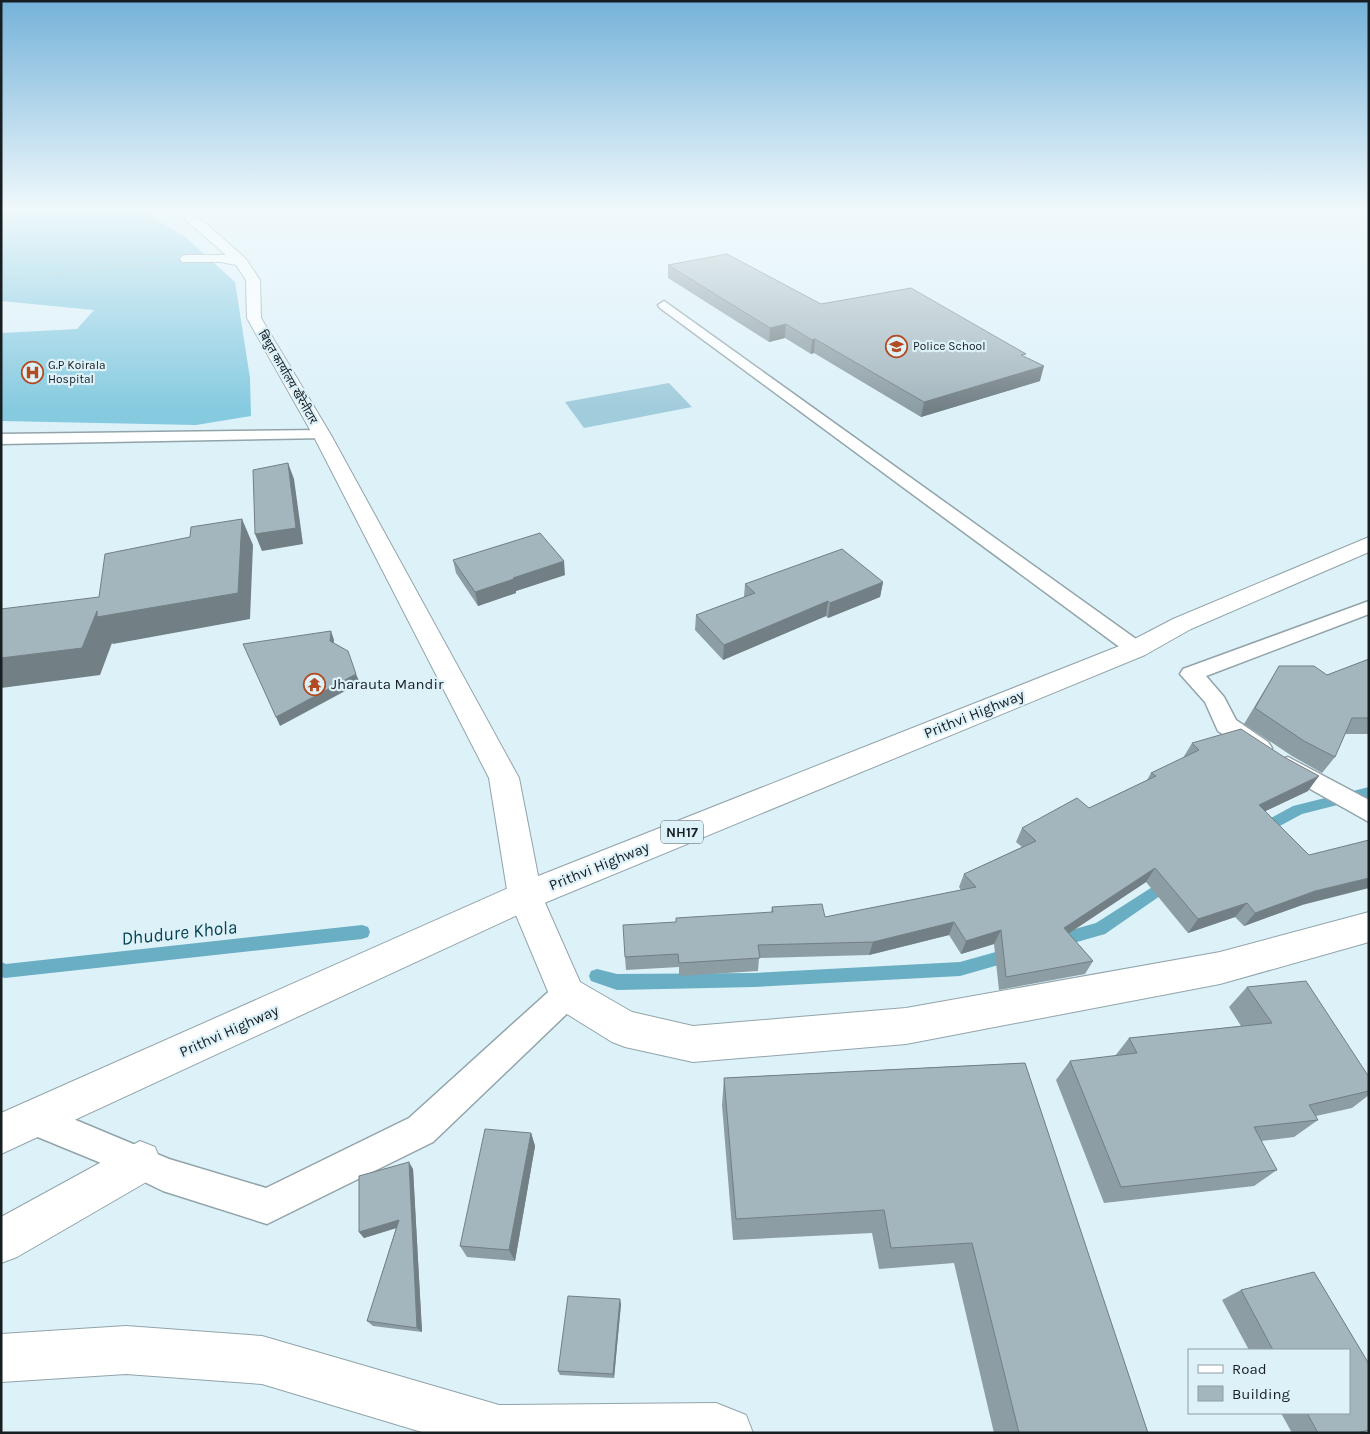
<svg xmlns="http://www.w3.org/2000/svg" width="1370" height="1434" font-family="Karla,'Noto Sans Devanagari',sans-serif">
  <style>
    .green { fill: #a1ccdb }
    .forest { fill: #86cae0 }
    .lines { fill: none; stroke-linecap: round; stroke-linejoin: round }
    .stream { fill: #6aaec3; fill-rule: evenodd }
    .lane-casing { stroke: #91a4aa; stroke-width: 3 }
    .street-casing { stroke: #91a4aa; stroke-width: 2 }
    .highway-casing { stroke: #91a4aa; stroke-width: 2 }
    .path { stroke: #a1b2b8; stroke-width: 1; stroke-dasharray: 1 1; stroke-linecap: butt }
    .lane { fill: #fff; fill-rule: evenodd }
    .street { fill: #fff; fill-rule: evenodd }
    .highway { fill: #fff; fill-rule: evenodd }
    .wall { fill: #8c9da3 }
    .shaded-wall { fill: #727f84 }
    .building { fill: #a3b6bd; stroke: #727f84 }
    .labels { text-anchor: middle; stroke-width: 4.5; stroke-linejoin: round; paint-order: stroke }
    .far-poi-label { font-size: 12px; fill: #171e21; stroke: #ddf1f9; text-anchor: start }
    .far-street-label { font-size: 12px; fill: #171e21; stroke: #ddf1f9 }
    .shield { fill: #ddf1f9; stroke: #525d62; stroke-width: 1 }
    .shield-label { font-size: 14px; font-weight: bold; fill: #171e21 }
    .poi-label { font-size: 15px; fill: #171e21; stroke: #ddf1f9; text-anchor: start }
    .street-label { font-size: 15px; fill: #171e21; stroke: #ddf1f9 }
    .near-water-label { font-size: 19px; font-style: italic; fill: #064454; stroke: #ddf1f9 }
  </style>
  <rect width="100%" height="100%" fill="#ddf1f9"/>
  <path class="green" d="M 669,383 L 692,407 L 584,428 L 565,402 Z"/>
  <path class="forest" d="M 1,209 L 138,209 L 184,236 L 235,282 L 250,378 L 251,416 L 196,425 L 1,421 L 1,333 L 77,329 L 94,310 L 1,301 Z"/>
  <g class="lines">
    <g class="stream">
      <path d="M 1369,787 L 1369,797 L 1302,814 L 1261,836 L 1256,834 L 1254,830 L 1256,826 L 1293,806 Z"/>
      <path d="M 1168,877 L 1173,879 L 1175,883 L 1173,887 L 1105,934 L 1056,948 L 1050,946 L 1048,941 L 1050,936 L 1096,923 Z"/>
      <path d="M 362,925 L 368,927 L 370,932 L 368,937 L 362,939 L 5,978 L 1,977 L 1,962 L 6,964 Z"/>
      <path d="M 1010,948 L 1016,950 L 1018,955 L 1016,960 L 960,976 L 754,987 L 617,990 L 591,981 L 589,976 L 591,971 L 597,969 L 617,974 L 754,973 L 960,962 Z"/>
    </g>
    <defs>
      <g id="lane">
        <path d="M 664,301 L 1143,644 L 1146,649 L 1143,654 L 1136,656 L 1129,654 L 660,308 L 658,305 Z"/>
        <path d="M 322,430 L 327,432 L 330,435 L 327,438 L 1,444 L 1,434 Z"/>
        <path d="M 1369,601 L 1369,614 L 1206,676 L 1224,697 L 1236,720 L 1268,742 L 1272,748 L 1268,754 L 1260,757 L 1252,754 L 1218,731 L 1205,702 L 1180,674 L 1183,669 Z"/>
        <path d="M 1288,757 L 1369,800 L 1369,822 L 1280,772 L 1276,766 L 1280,760 Z"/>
        <path d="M 567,980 L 577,984 L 582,994 L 577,1004 L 433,1142 L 267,1224 L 163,1191 L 128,1174 L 23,1131 L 19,1119 L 23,1107 L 35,1103 L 169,1159 L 266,1188 L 409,1118 L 557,984 Z"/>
      </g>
      <g id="street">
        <path d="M 173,209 L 186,209 L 208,225 L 246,259 L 260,280 L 261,318 L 331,435 L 519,778 L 542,896 L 580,982 L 632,1012 L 693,1026 L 906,1008 L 1220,952 L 1369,912 L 1369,942 L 1220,984 L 906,1044 L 693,1062 L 625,1047 L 612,1042 L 554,1006 L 508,896 L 489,778 L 313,435 L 247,318 L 246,280 L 236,265 L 221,262 L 182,262 L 180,259 L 182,256 L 187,255 L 226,255 Z"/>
        <path d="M 140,1141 L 155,1147 L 161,1162 L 155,1177 L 17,1257 L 1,1263 L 1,1217 Z"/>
        <path d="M 126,1326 L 262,1336 L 499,1405 L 716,1403 L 746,1415 L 753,1433 L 425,1433 L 262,1384 L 126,1374 L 1,1382 L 1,1334 Z"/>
      </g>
      <path id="highway" d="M 1369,537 L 1369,552 L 1191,629 L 1145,655 L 537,906 L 1,1154 L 1,1113 L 513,886 L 1127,643 L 1173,619 Z"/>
    </defs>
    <use href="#lane" class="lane-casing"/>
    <use href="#street" class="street-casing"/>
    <use href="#highway" class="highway-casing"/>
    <path class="path" d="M 1,280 L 162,262"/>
    <use href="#lane" class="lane"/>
    <use href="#street" class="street"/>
    <use href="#highway" class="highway"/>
  </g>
  <g class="wall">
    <path d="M 668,265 L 821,304 L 1025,357 L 1040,381 L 921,417 L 814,353 L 811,354 L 785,338 L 769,342 L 668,278 Z"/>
    <path d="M 453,560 L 565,575 L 516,591 L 516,593 L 478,606 L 456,573 Z"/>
    <path d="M 883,582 L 880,597 L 828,618 L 826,616 L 723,660 L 695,630 L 696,615 L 744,597 L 745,584 Z"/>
    <path d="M 1369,659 L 1369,734 L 1345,734 L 1335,757 L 1322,773 L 1292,756 L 1244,724 L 1279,666 L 1327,675 Z"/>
    <path d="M 1192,743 L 1308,791 L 1265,811 L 1302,905 L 1244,926 L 1235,917 L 1188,933 L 1146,882 L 1068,933 L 1093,961 L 1085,974 L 999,990 L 994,944 L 961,954 L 949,935 L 869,955 L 759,958 L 758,971 L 679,976 L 679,967 L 626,970 L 625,957 L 676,922 L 771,913 L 772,907 L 825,917 L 961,890 L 959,887 L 964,874 L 1022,847 L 1016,842 L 1022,828 L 1089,808 L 1147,780 L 1151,773 L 1183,758 Z"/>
    <path d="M 1247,987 L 1369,1077 L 1369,1095 L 1352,1108 L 1316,1116 L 1318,1120 L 1294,1137 L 1261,1141 L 1277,1170 L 1254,1186 L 1104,1203 L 1056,1080 L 1070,1061 L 1115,1056 L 1129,1038 L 1241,1026 L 1229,1007 Z"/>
    <path d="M 1025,1063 L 1148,1433 L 994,1433 L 954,1263 L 879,1269 L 872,1233 L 733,1240 L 722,1105 L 724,1078 Z"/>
    <path d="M 531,1133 L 535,1146 L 515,1261 L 467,1257 L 460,1246 Z"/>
    <path d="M 413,1169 L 422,1332 L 373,1326 L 367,1321 L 396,1228 L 364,1238 L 359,1232 Z"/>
    <path d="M 1314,1272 L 1369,1364 L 1369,1430 L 1357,1433 L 1292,1433 L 1281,1413 L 1349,1413 L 1349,1350 L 1249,1350 L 1222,1300 L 1241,1290 Z"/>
    <path d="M 621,1304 L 614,1378 L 560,1375 L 558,1371 Z"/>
  </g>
  <g class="shaded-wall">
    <path d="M 786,324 L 785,338 L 769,342 L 770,328 Z"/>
    <path d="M 815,339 L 814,353 L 811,354 L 812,340 Z"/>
    <path d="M 1044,366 L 1040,381 L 921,417 L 924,402 Z"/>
    <path d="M 288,463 L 294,479 L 303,544 L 262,551 L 255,534 Z"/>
    <path d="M 242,519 L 253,545 L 250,619 L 113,644 L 112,643 L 100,675 L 1,688 L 1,658 L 97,611 Z"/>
    <path d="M 564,561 L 565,575 L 516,591 L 516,593 L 478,606 L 475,592 L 513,578 Z"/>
    <path d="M 883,582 L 880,597 L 828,618 L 830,603 Z"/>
    <path d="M 828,601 L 826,616 L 723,660 L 724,645 Z"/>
    <path d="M 331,631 L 334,640 L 333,650 L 330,641 Z"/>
    <path d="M 356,674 L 360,683 L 280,726 L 276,717 Z"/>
    <path d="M 1319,776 L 1308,791 L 1249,819 L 1259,805 Z"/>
    <path d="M 1155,868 L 1146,882 L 1056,942 L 1064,928 Z"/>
    <path d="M 1369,878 L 1369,888 L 1302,905 L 1244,926 L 1255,913 L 1315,891 Z"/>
    <path d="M 1247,903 L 1235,917 L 1188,933 L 1198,919 Z"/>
    <path d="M 954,922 L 949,935 L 869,955 L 873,942 Z"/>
    <path d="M 1001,930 L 994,944 L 961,954 L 966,941 Z"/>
    <path d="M 531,1133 L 535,1146 L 515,1261 L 509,1250 Z"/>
    <path d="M 409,1162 L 413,1169 L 422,1332 L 417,1328 Z"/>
    <path d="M 399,1220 L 403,1226 L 364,1238 L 359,1232 Z"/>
    <path d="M 620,1299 L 621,1304 L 614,1378 L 613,1374 Z"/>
  </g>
  <g class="building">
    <path d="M 727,254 L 821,304 L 911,288 L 1026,354 L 1021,355 L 1044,366 L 924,402 L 815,339 L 812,340 L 786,324 L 770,328 L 668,265 Z"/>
    <path d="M 288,463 L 296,528 L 255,534 L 253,470 Z"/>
    <path d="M 242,519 L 238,593 L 97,617 L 97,611 L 82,648 L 1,658 L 1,609 L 99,597 L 105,554 L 190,537 L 191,527 Z"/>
    <path d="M 540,533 L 564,561 L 513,578 L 514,579 L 475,592 L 453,560 Z"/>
    <path d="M 842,549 L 883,582 L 830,603 L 828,601 L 724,645 L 696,615 L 755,593 L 745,584 Z"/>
    <path d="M 331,631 L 330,641 L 348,651 L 356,674 L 276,717 L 243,644 Z"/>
    <path d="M 1369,659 L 1369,718 L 1352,718 L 1335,757 L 1304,741 L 1255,708 L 1279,666 L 1314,666 L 1327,675 Z"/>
    <path d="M 1241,729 L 1284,757 L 1319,776 L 1259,805 L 1309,855 L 1369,840 L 1369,878 L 1315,891 L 1255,913 L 1247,903 L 1198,919 L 1155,868 L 1064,928 L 1093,961 L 1006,977 L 1001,930 L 966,941 L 954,922 L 873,942 L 758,945 L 760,958 L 679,963 L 678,954 L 625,957 L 623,925 L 676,922 L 676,918 L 773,912 L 772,907 L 822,904 L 825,917 L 976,887 L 964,874 L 1036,841 L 1022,828 L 1077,798 L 1089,808 L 1156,776 L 1151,773 L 1199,750 L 1192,743 Z"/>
    <path d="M 1306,981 L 1369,1077 L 1369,1091 L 1309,1105 L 1318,1120 L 1254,1127 L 1277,1170 L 1121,1187 L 1070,1061 L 1137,1053 L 1129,1038 L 1272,1023 L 1247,987 Z"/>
    <path d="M 1025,1063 L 1148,1433 L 1019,1433 L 972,1243 L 891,1248 L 884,1210 L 736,1219 L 724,1078 Z"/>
    <path d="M 485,1129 L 531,1133 L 509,1250 L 460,1246 Z"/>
    <path d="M 409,1162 L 417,1328 L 367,1321 L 399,1220 L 359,1232 L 359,1176 Z"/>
    <path d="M 1314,1272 L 1369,1364 L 1369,1430 L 1357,1433 L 1318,1433 L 1307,1413 L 1349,1413 L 1349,1350 L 1273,1350 L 1241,1290 Z"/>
    <path d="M 568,1296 L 620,1299 L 613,1374 L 558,1371 Z"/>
  </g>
  <linearGradient id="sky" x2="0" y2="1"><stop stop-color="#75b2d9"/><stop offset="0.51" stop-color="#f0f9fc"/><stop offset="1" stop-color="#f0f9fc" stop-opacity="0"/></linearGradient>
  <rect width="1370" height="410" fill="url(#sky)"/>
  <defs>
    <symbol id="school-ring" viewBox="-11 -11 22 22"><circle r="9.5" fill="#ddf1f9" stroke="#b24b21" stroke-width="1.5"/><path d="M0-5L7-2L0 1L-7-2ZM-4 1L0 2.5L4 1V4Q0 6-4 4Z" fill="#b24b21"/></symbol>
    <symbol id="hospital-ring" viewBox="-11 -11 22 22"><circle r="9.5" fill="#ddf1f9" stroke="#b24b21" stroke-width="1.5"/><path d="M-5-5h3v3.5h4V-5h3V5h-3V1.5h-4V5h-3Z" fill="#b24b21"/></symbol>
    <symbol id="temple-ring" viewBox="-11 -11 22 22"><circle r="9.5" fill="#ddf1f9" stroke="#b24b21" stroke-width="1.5"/><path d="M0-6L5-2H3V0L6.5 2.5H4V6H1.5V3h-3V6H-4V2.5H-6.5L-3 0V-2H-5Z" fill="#b24b21"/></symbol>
  </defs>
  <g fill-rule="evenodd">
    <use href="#school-ring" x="884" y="334" width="25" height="25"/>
    <use href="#hospital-ring" x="20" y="360" width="25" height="25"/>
    <use href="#temple-ring" x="302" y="672" width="25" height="25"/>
  </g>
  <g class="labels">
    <g class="far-poi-label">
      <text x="913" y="350">Police School</text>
      <text x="48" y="369">G.P Koirala<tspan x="48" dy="14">Hospital</tspan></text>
    </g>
    <g class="far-street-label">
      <text transform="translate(288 377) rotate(60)" y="4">बिधुत कार्यालय खैरेनीटार</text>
    </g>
    <rect class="shield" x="661" y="820.5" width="42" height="23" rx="4"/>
    <g class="shield-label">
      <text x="682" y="837">NH17</text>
    </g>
    <g class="poi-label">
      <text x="331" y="689">Jharauta Mandir</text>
    </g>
    <g class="street-label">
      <text transform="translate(974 714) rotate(-22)" y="5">Prithvi Highway</text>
      <text transform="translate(599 866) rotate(-22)" y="5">Prithvi Highway</text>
      <text transform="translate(229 1031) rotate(-24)" y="5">Prithvi Highway</text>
    </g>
    <g class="near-water-label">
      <text transform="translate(179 932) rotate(-6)" y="7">Dhudure Khola</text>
    </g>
  </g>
  <rect width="1370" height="1434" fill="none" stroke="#171e21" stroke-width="5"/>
  <rect x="1188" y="1349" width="162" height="65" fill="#ddf1f9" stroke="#8e9da3"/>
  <rect x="1198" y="1365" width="25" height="8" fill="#ffffff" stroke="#8e9da3"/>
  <text x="1232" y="1374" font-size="15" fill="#171e21">Road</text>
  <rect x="1198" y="1386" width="25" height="15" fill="#a3b6bd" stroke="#8e9da3"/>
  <text x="1232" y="1399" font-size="15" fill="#171e21">Building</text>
</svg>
